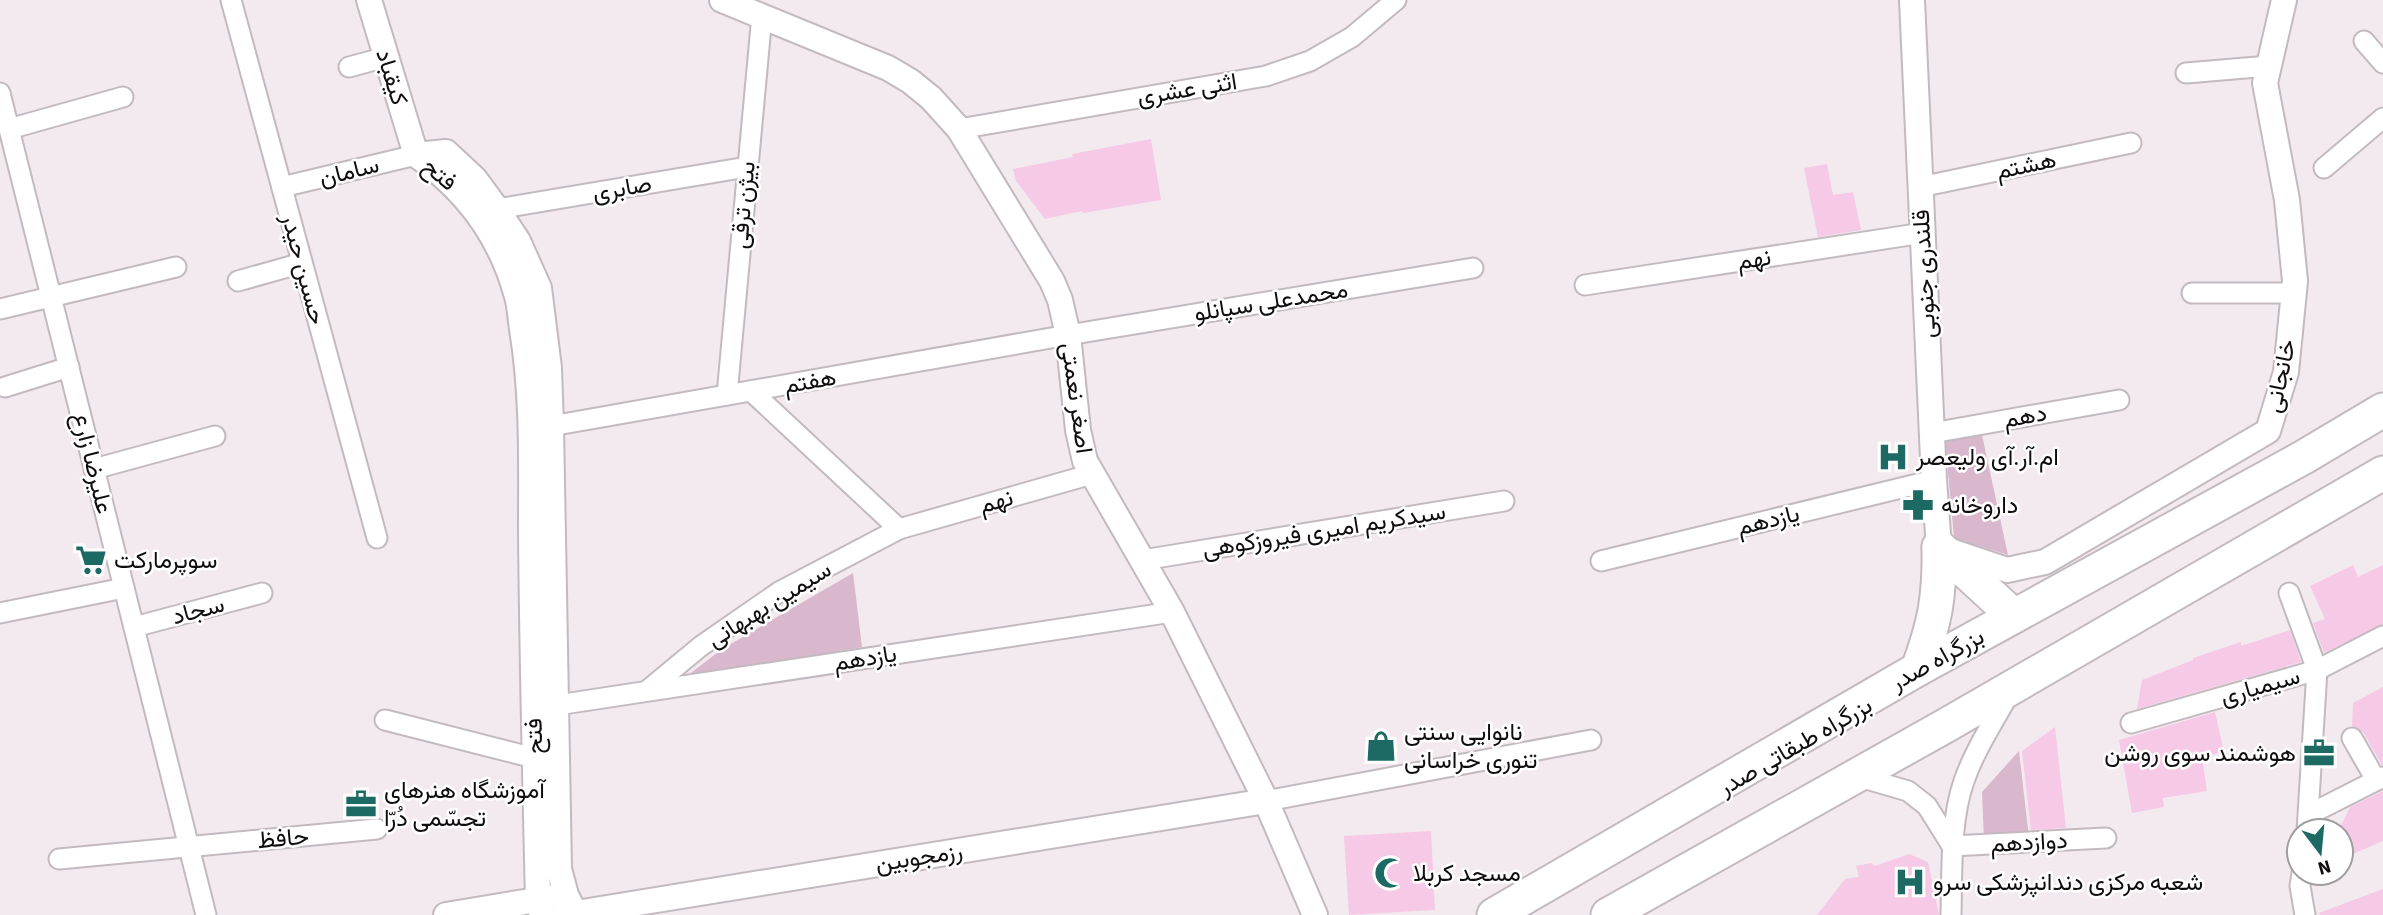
<svg xmlns="http://www.w3.org/2000/svg" width="2383" height="915" font-family="'Source Sans 3',Vazirmatn,sans-serif">
  <style>
    .green { fill: #d9b7cd }
    .building { fill: #f6c9e6 }
    .lines { fill: none; stroke-linecap: round; stroke-linejoin: round }
    .minor-casing { stroke: #c3bac0; stroke-width: 23 }
    .tertiary-casing { stroke: #c3bac0; stroke-width: 28 }
    .trunk-casing { stroke: #c3bac0; stroke-width: 37 }
    .minor { stroke: #fff; stroke-width: 19 }
    .tertiary { stroke: #fff; stroke-width: 24 }
    .trunk { stroke: #fff; stroke-width: 33 }
    .labels { text-anchor: middle; stroke-width: 5; stroke-linejoin: round; paint-order: stroke }
    .street-label { font-size: 24px; fill: #100d0f; stroke: #fff }
    .poi-label { font-size: 24px; fill: #100d0f; stroke: #fff; text-anchor: start }
  </style>
  <rect width="100%" height="100%" fill="#f3eaef"/>
  <g class="green">
    <path d="M 1982,435 L 2008,555 L 1954,538 L 1945,439 Z"/>
    <path d="M 853,573 L 862,647 L 683,679 L 722,649 Z"/>
    <path d="M 2019,751 L 2029,838 L 1984,841 L 1982,792 Z"/>
  </g>
  <g class="building">
    <path d="M 1151,139 L 1161,200 L 1083,213 L 1082,211 L 1045,219 L 1016,181 L 1013,169 L 1073,157 L 1072,154 Z"/>
    <path d="M 1827,164 L 1833,195 L 1853,192 L 1861,230 L 1818,237 L 1804,168 Z"/>
    <path d="M 2353,565 L 2358,577 L 2383,565 L 2383,624 L 2324,653 L 2313,623 L 2325,619 L 2310,586 Z"/>
    <path d="M 2290,630 L 2301,662 L 2137,709 L 2142,680 L 2193,660 L 2193,658 L 2241,642 L 2241,646 Z"/>
    <path d="M 2383,687 L 2383,765 L 2382,765 L 2363,732 L 2352,726 L 2353,703 Z"/>
    <path d="M 2215,712 L 2224,752 L 2202,757 L 2207,791 L 2163,798 L 2164,807 L 2132,813 L 2119,740 Z"/>
    <path d="M 2055,727 L 2066,828 L 2031,830 L 2022,751 Z"/>
    <path d="M 2383,791 L 2383,841 L 2341,859 L 2341,826 L 2350,807 Z"/>
    <path d="M 1431,831 L 1435,910 L 1349,915 L 1344,836 Z"/>
    <path d="M 1909,854 L 1928,862 L 1939,915 L 1817,915 L 1845,879 L 1859,877 L 1856,866 L 1871,863 L 1875,866 Z"/>
    <path d="M 2383,889 L 2383,915 L 2320,915 L 2319,913 Z"/>
  </g>
  <g class="lines">
    <defs>
      <g id="minor">
        <path d="M 231,0 L 377,538"/>
        <path d="M 2364,41 L 2383,63"/>
        <path d="M 349,67 L 386,57"/>
        <path d="M 2186,73 L 2269,66"/>
        <path d="M 0,93 L 206,915"/>
        <path d="M 9,129 L 123,97"/>
        <path d="M 959,129 L 1266,76 L 1310,61 L 1352,37 L 1396,0"/>
        <path d="M 2324,168 L 2383,118"/>
        <path d="M 282,187 L 416,155"/>
        <path d="M 1920,187 L 2131,143"/>
        <path d="M 497,209 L 747,167"/>
        <path d="M 238,281 L 302,263"/>
        <path d="M 1585,285 L 1923,233"/>
        <path d="M 2192,293 L 2294,293"/>
        <path d="M 0,309 L 176,267"/>
        <path d="M 5,387 L 69,367"/>
        <path d="M 751,391 L 899,529"/>
        <path d="M 727,395 L 762,15"/>
        <path d="M 551,426 L 1068,335 L 1473,268"/>
        <path d="M 1932,433 L 2119,400"/>
        <path d="M 94,469 L 215,436"/>
        <path d="M 1143,560 L 1504,501"/>
        <path d="M 1601,561 L 1934,480"/>
        <path d="M 2289,593 L 2317,670 L 2307,831"/>
        <path d="M 0,613 L 124,588"/>
        <path d="M 134,627 L 262,593"/>
        <path d="M 649,689 L 701,646 L 779,592 L 899,529 L 1092,474"/>
        <path d="M 557,705 L 1172,612"/>
        <path d="M 385,720 L 534,758"/>
        <path d="M 2131,723 L 2317,670 L 2383,636"/>
        <path d="M 2352,738 L 2376,780"/>
        <path d="M 1870,780 L 1908,791 L 1927,806 L 1952,846"/>
        <path d="M 1266,801 L 1591,740"/>
        <path d="M 2310,814 L 2383,777"/>
        <path d="M 1952,846 L 2106,838"/>
        <path d="M 59,859 L 377,829"/>
        <path d="M 2302,873 L 2300,886 L 2305,915"/>
        <path d="M 1951,915 C 1952,873 1950,821 1964,781 C 1974,752 1991,726 2006,699"/>
      </g>
      <g id="tertiary">
        <path d="M 369,0 L 416,155"/>
        <path d="M 722,0 L 888,68 L 910,81 L 931,98 L 959,129 L 1052,281 L 1060,300 L 1068,335 L 1078,430 L 1085,461 L 1172,612 L 1266,801 L 1315,915"/>
        <path d="M 1912,0 L 1934,480 L 1939,547 L 2007,570 L 2045,562 L 2268,431 L 2286,372 L 2295,281 L 2287,200 L 2265,83 L 2284,0"/>
        <path d="M 416,155 L 446,152 L 475,179 L 497,209 L 518,241 L 539,288 L 549,368 L 551,426 L 559,869 L 566,895 L 576,915"/>
        <path d="M 416,155 C 465,189 500,236 516,293 C 520,304 520,317 522,329 C 533,396 531,463 531,530 C 532,653 535,776 538,900 L 542,915"/>
        <path d="M 446,915 L 555,897"/>
        <path d="M 564,915 L 1266,801"/>
      </g>
      <g id="trunk">
        <path d="M 1939,547 L 2014,616"/>
        <path d="M 1918,669 C 1935,623 1940,596 1939,547"/>
        <path d="M 1494,915 L 1918,669 L 2304,457 L 2383,410"/>
        <path d="M 1608,915 L 1945,726 L 2383,473"/>
      </g>
    </defs>
    <use href="#minor" class="minor-casing"/>
    <use href="#tertiary" class="tertiary-casing"/>
    <use href="#trunk" class="trunk-casing"/>
    <use href="#minor" class="minor"/>
    <use href="#tertiary" class="tertiary"/>
    <use href="#trunk" class="trunk"/>
  </g>
  <defs>
    <symbol id="hospital-bare" viewBox="-9 -9 18 18"><path d="M-5-5h3v3.5h4V-5h3V5h-3V1.5h-4V5h-3Z" fill="#1d6964" stroke="#fff" stroke-width="2.5" paint-order="stroke"/></symbol>
    <symbol id="pharmacy-bare" viewBox="-9 -9 18 18"><path d="M-2-6h4v4h4v4h-4v4h-4v-4h-4v-4h4Z" fill="#1d6964" stroke="#fff" stroke-width="2.5" paint-order="stroke"/></symbol>
    <symbol id="supermarket-bare" viewBox="-9 -9 18 18"><path d="M-6-5.5h2.5l.6 2H6L4.5 2H-2.5L-4.4-4H-6ZM-1.5 3.2a1.3 1.3 0 1 0 .1 0ZM3 3.2a1.3 1.3 0 1 0 .1 0Z" fill="#1d6964" stroke="#fff" stroke-width="2.5" paint-order="stroke"/></symbol>
    <symbol id="shop-bare" viewBox="-9 -9 18 18"><path d="M-5-2.5h2.3a2.7 3.5 0 0 1 5.4 0H5L5.5 6h-11ZM-1.5-2.5h3a1.5 2.3 0 0 0-3 0Z" fill="#1d6964" stroke="#fff" stroke-width="2.5" paint-order="stroke"/></symbol>
    <symbol id="office-bare" viewBox="-9 -9 18 18"><path d="M-6-3h4V-5.5h4V-3h4V5H-6ZM-1-4.5V-3h2v-1.5ZM-6 0V1H6V0Z" fill="#1d6964" stroke="#fff" stroke-width="2.5" paint-order="stroke"/></symbol>
    <symbol id="mosque-bare" viewBox="-9 -9 18 18"><path d="M3.5-4.9A6 6 0 1 0 3.5 4.9A5 5 0 1 1 3.5-4.9Z" fill="#1d6964" stroke="#fff" stroke-width="2.5" paint-order="stroke"/></symbol>
  </defs>
  <g fill-rule="evenodd">
    <use href="#hospital-bare" x="1871" y="435" width="44" height="44"/>
    <use href="#pharmacy-bare" x="1896" y="483" width="44" height="44"/>
    <use href="#supermarket-bare" x="69" y="538" width="44" height="44"/>
    <use href="#shop-bare" x="1359" y="724" width="44" height="44"/>
    <use href="#office-bare" x="2297" y="731" width="44" height="44"/>
    <use href="#office-bare" x="339" y="782" width="44" height="44"/>
    <use href="#mosque-bare" x="1368" y="851" width="44" height="44"/>
    <use href="#hospital-bare" x="1888" y="860" width="44" height="44"/>
  </g>
  <g class="labels">
    <g class="street-label">
      <text transform="translate(392 77) rotate(73)" y="8">کیقباد</text>
      <text transform="translate(1187 89) rotate(-9)" y="8">اثنی عشری</text>
      <text transform="translate(2026 165) rotate(-12)" y="8">هشتم</text>
      <text transform="translate(349 171) rotate(-14)" y="8">سامان</text>
      <text transform="translate(440 174) rotate(40)" y="8">فتح</text>
      <text transform="translate(622 188) rotate(-10)" y="8">صابری</text>
      <text transform="translate(743 205) rotate(-85)" y="8">بیژن ترقی</text>
      <text transform="translate(1754 259) rotate(-9)" y="8">نهم</text>
      <text transform="translate(304 269) rotate(75)" y="8">حسین حیدر</text>
      <text transform="translate(1924 274) rotate(-93)" y="8">قلندری جنوبی</text>
      <text transform="translate(1271 301) rotate(-9)" y="8">محمدعلی سپانلو</text>
      <text transform="translate(2280 376) rotate(-78)" y="8">خانجانی</text>
      <text transform="translate(810 381) rotate(-10)" y="8">هفتم</text>
      <text transform="translate(1077 398) rotate(82)" y="8">اصغر نعمتی</text>
      <text transform="translate(2025 416) rotate(-10)" y="8">دهم</text>
      <text transform="translate(93 463) rotate(76)" y="8">علیرضا زارع</text>
      <text transform="translate(996 501) rotate(-16)" y="8">نهم</text>
      <text transform="translate(1768 520) rotate(-14)" y="8">یازدهم</text>
      <text transform="translate(1324 530) rotate(-9)" y="8">سیدکریم امیری فیروزکوهی</text>
      <text transform="translate(769 604) rotate(-32)" y="8">سیمین بهبهانی</text>
      <text transform="translate(198 610) rotate(-15)" y="8">سجاد</text>
      <text transform="translate(865 658) rotate(-9)" y="8">یازدهم</text>
      <text transform="translate(1937 659) rotate(-29)" y="8">بزرگراه صدر</text>
      <text transform="translate(2260 686) rotate(-16)" y="8">سیمیاری</text>
      <text transform="translate(534 736) rotate(-92)" y="8">فتح</text>
      <text transform="translate(1795 746) rotate(-30)" y="8">بزرگراه طبقاتی صدر</text>
      <text transform="translate(283 838) rotate(-5)" y="8">حافظ</text>
      <text transform="translate(2029 842) rotate(-3)" y="8">دوازدهم</text>
      <text transform="translate(919 857) rotate(-9)" y="8">رزمجوبین</text>
    </g>
    <g class="poi-label">
      <text x="1916" y="465">ام.آر.آی ولیعصر</text>
      <text x="1941" y="513">داروخانه</text>
      <text x="114" y="568">سوپرمارکت</text>
      <text x="1404" y="740">نانوایی سنتی<tspan x="1404" dy="28">تنوری خراسانی</tspan></text>
      <text x="2296" y="761" text-anchor="end">هوشمند سوی روشن</text>
      <text x="384" y="798">آموزشگاه هنرهای<tspan x="384" dy="28">تجسّمی دُرّا</tspan></text>
      <text x="1413" y="881">مسجد کربلا</text>
      <text x="1933" y="890">شعبه مرکزی دندانپزشکی سرو</text>
    </g>
  </g>
  <g transform="translate(2320 852) rotate(164)"><circle r="33" fill="#ffffff" stroke="#9f9e9f" stroke-width="2"/>
  <path d="M0-5L12 26L0 18L-12 26Z" fill="#1d6964"/>
  <text y="-10" font-size="19" font-weight="bold" text-anchor="middle" fill="#100d0f">N</text>
  </g>
</svg>
